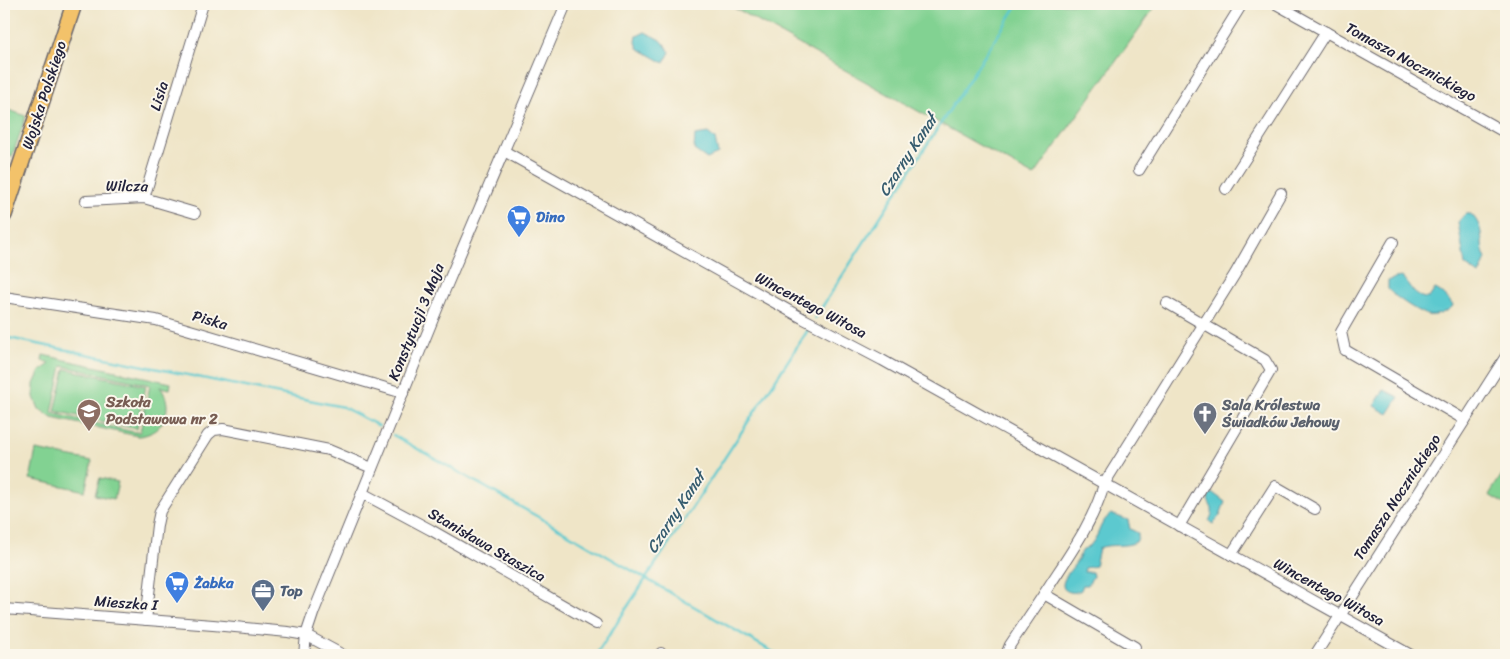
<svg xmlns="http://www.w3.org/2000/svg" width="1510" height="659" font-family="Sriracha,sans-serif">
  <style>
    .green { fill: #82d292; stroke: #527a66; fill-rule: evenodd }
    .water { fill: #5cc9cf; stroke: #3f7685 }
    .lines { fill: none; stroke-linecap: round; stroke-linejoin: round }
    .stream { stroke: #5cc9cf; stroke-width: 2.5 }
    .street-casing { stroke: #6a666c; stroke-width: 12 }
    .primary-casing { stroke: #6a666c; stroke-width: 18 }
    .street { stroke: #fff; stroke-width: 10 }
    .primary { stroke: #f3c26a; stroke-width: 15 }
    .labels { text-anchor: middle; stroke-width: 4; stroke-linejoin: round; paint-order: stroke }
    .street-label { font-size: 15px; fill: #22223b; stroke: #fbf7ec }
    .shop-label { font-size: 15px; font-weight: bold; fill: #366cbe; stroke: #fbf7ec; text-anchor: start }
    .education-label { font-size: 15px; font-weight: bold; fill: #785e54; stroke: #fbf7ec; text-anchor: start }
    .worship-label { font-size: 15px; font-weight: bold; fill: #5b616d; stroke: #fbf7ec; text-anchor: start }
    .service-label { font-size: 15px; font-weight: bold; fill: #4e5e75; stroke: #fbf7ec; text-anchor: start }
    .water-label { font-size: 16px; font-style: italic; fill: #365c6f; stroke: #fbf7ec }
  </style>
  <rect width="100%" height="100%" fill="#fbf7ec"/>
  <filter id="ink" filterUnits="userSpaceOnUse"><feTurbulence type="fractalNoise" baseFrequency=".02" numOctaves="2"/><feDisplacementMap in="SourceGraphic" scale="10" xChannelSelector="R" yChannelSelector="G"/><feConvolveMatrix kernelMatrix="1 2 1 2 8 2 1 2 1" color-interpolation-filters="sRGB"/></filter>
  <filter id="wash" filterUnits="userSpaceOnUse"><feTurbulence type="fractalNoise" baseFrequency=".0096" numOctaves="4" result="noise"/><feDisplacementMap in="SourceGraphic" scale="20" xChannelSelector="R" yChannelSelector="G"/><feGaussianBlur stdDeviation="1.12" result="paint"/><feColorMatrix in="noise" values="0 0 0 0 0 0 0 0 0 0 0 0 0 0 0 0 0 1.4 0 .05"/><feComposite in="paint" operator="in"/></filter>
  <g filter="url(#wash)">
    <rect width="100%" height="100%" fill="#efe5c7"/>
    <g class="green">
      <path d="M 727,4 L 1157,4 L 1034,176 Z"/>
      <path d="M 6,109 L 26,116 L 12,157 L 4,154 L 4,110 Z"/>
      <path d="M 43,355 L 171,383 L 170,389 L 160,387 C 176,407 163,435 138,436 L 52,418 L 39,409 L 34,397 L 34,384 L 40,371 L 50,364 L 42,361 ZM 62,366 L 150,385 L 140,432 L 134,432 L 52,413 Z"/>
      <path d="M 65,369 L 146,386 L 137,429 L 55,411 Z"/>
      <path d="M 36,450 L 92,461 L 85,491 L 30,479 Z"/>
      <path d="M 1506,468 L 1506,505 L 1489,495 Z"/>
      <path d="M 100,478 L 118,482 L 114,499 L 95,495 Z"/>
    </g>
    <g class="water">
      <path d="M 645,32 L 662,41 L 670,52 L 664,63 L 638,48 L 636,42 L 637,36 Z"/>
      <path d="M 708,133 L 715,139 L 718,154 L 707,159 L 694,150 L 695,135 Z"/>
      <path d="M 1465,214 L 1471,214 C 1487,230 1478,243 1486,259 L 1479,275 L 1465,265 L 1458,222 Z"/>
      <path d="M 1402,277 C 1411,286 1414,299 1429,298 L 1435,289 C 1441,291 1450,300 1453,306 C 1447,312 1435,317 1427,315 C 1418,312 1393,296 1388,289 L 1388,281 L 1395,278 Z"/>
      <path d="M 1384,390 L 1399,397 L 1388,414 L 1374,406 Z"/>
      <path d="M 1213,493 L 1225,502 L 1220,515 L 1213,524 L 1209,521 C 1218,505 1205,506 1209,495 Z"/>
      <path d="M 1111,514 L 1128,520 L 1130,529 L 1138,533 L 1138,538 L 1136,542 C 1124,548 1111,543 1099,548 L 1095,566 L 1085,568 L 1084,572 L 1092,572 L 1093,576 L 1088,585 L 1083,585 L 1081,590 C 1078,592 1074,593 1070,592 C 1054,588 1070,571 1075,564 C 1078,560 1080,554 1083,550 C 1086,547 1090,547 1092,543 C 1101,532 1098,524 1111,514 Z"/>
    </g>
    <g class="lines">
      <g class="stream">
        <path d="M 815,318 L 1018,4"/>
        <path d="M 4,337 L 343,407 L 379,426"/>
        <path d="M 393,435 L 579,540 L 778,655"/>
        <path d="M 596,655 L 808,330"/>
      </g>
    </g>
  </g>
  <g filter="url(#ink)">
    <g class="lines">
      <defs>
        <g id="street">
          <path d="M 1276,4 L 1506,133"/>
          <path d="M 504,151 L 804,319 L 882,360 L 1411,655"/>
          <path d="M 1139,170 L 1242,4"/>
          <path d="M 1226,189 L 1326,32"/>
          <path d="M 144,198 L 203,4"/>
          <path d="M 86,201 L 144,198 L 195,213"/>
          <path d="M 1393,242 L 1341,332 L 1345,350 L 1465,420"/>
          <path d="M 4,297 L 156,320 L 403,393"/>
          <path d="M 1167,303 L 1265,360 L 1271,370 L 1179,526"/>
          <path d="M 362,493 L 431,530 L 596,624"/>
          <path d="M 1231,555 L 1275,486 L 1315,509"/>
          <path d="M 1044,594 C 1066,559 1093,524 1104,484 L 1235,274 L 1281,193"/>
          <path d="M 4,609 L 213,625 L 288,632 L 306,635 L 343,655"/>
          <path d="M 146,620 L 157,525 L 160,511 L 208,435 L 214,430 L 223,429 L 329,450 L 372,468"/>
          <path d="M 661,653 L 661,655"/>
          <path d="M 304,655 L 306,635 L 314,611 L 444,292 L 566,4"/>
          <path d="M 1006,655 L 1010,645 L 1044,594 L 1135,647"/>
          <path d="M 1315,655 L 1506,356"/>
        </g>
        <path id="primary" d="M 4,215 L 74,4"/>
      </defs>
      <use href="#street" class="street-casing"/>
      <use href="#primary" class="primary-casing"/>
      <use href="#street" class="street"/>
      <use href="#primary" class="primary"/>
    </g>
  </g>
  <defs>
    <symbol id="supermarket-pin" viewBox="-11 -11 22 30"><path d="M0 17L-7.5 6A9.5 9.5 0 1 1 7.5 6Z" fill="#3f7fe0" stroke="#fbf7ec"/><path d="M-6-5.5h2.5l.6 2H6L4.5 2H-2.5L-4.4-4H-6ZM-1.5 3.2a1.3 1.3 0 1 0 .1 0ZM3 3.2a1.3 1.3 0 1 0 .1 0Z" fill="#fff"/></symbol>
    <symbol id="school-pin" viewBox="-11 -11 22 30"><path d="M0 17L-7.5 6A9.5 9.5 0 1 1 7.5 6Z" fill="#8d6e63" stroke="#fbf7ec"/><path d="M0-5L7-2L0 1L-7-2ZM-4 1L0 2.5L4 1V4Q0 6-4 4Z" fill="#fff"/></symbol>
    <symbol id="church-pin" viewBox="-11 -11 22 30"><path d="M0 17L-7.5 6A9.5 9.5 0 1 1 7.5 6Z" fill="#6b7280" stroke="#fbf7ec"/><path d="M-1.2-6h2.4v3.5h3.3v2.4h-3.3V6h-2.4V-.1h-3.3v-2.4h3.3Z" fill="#fff"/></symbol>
    <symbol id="office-pin" viewBox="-11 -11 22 30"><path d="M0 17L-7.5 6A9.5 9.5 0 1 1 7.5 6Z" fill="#5c6f8a" stroke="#fbf7ec"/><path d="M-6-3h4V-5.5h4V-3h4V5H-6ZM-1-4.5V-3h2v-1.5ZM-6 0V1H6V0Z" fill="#fff"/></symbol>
  </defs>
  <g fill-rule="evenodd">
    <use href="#supermarket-pin" x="505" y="203" width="28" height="38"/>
    <use href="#school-pin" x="75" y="397" width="28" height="38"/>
    <use href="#church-pin" x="1191" y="400" width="28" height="38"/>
    <use href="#supermarket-pin" x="163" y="569" width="28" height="38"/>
    <use href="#office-pin" x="249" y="577" width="28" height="38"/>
  </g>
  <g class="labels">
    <g class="street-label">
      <text transform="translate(1411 62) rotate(29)" y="5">Tomasza Nocznickiego</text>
      <text transform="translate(44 95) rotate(-72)" y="5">Wojska Polskiego</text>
      <text transform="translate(159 96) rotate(-73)" y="5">Lisia</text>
      <text transform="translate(127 186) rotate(1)" y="5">Wilcza</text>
      <text transform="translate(811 305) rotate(28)" y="5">Wincentego Witosa</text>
      <text transform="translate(210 320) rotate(16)" y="5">Piska</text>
      <text transform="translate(416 322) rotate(-68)" y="5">Konstytucji 3 Maja</text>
      <text transform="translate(1397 497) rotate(-57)" y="5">Tomasza Nocznickiego</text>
      <text transform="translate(487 545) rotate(30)" y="5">Stanisława Staszica</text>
      <text transform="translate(1329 592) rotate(29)" y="5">Wincentego Witosa</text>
      <text transform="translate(126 603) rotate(4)" y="5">Mieszka I</text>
    </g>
    <g class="shop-label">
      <text x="536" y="222">Dino</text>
      <text x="194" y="588">Żabka</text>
    </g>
    <g class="education-label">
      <text x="106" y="407">Szkoła<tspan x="106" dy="17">Podstawowa nr 2</tspan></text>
    </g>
    <g class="worship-label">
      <text x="1222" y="410">Sala Królestwa<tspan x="1222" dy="17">Świadków Jehowy</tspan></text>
    </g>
    <g class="service-label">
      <text x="280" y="596">Top</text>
    </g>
    <g class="water-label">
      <text transform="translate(907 155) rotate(-57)" y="6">Czarny Kanał</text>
      <text transform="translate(675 512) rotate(-57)" y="6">Czarny Kanał</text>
    </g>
  </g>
  <rect width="1510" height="659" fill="none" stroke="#fbf7ec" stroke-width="20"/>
</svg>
